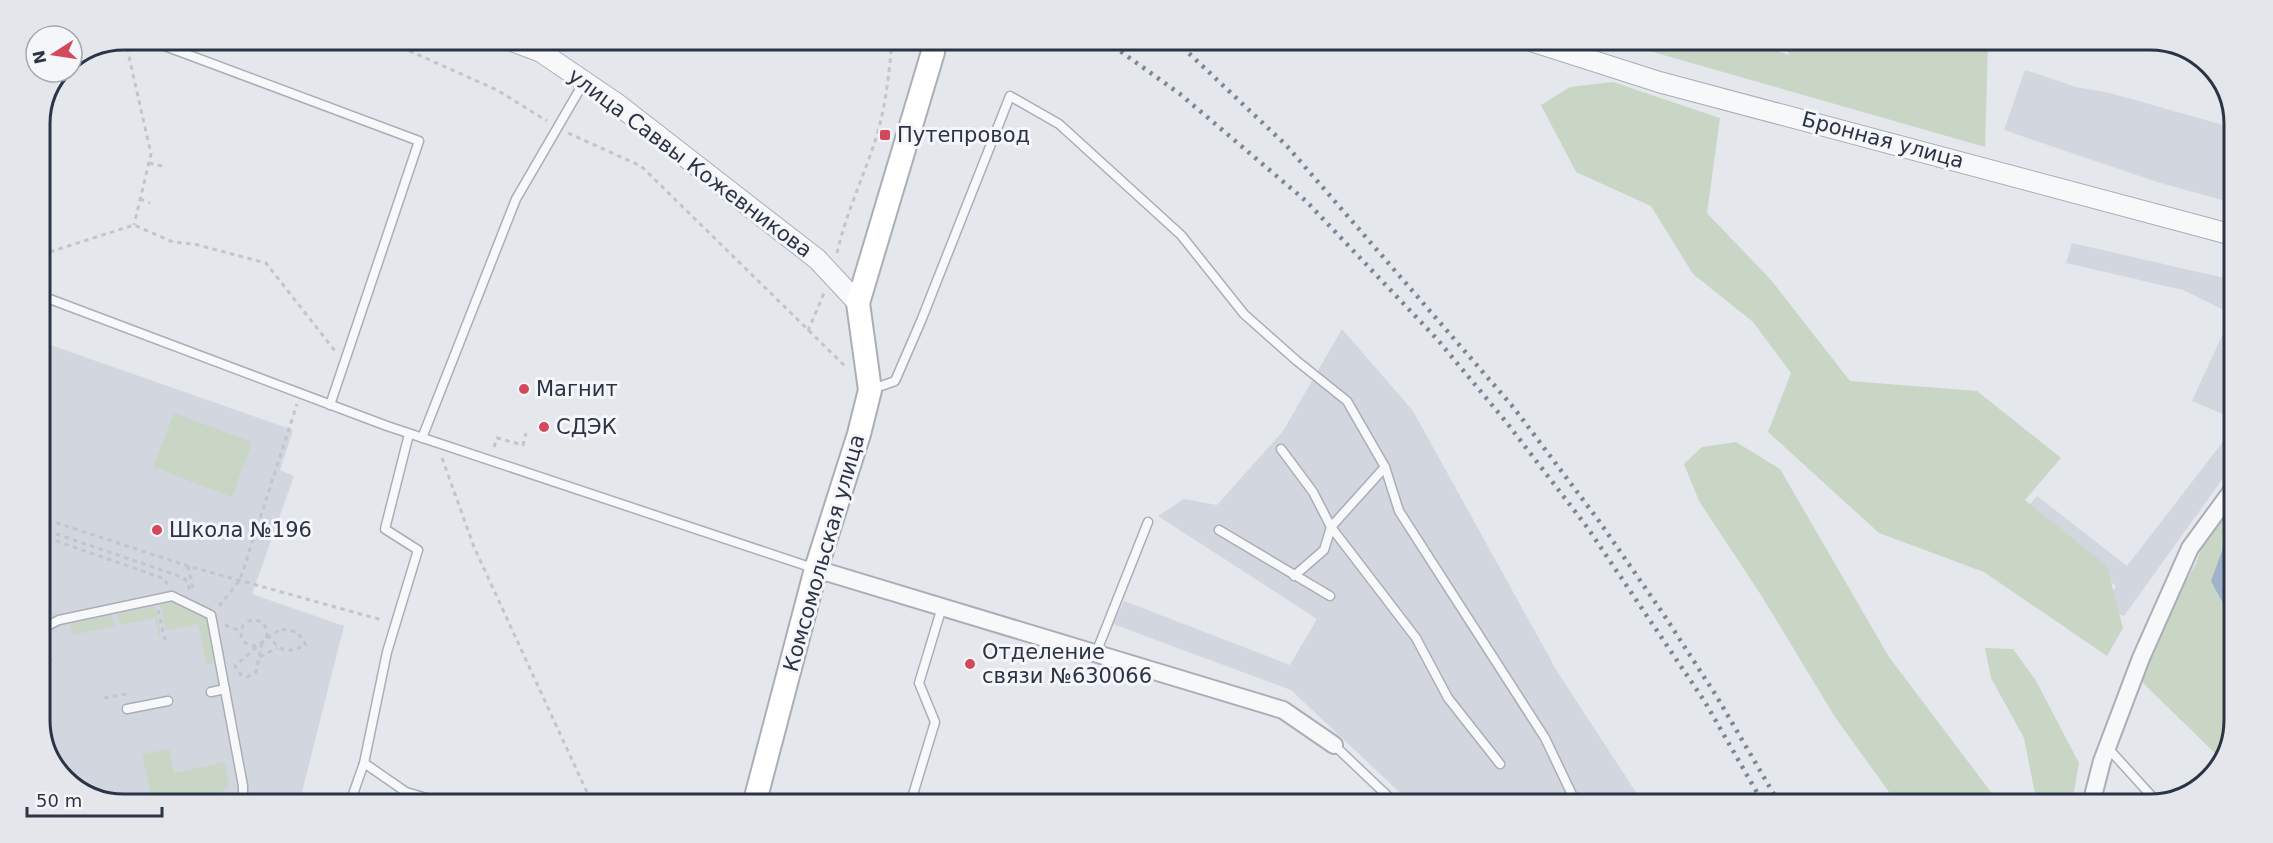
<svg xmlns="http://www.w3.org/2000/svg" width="2273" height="843" font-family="'DejaVu Sans',sans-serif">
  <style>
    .built { fill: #d2d6de }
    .green { fill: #c9d6c5 }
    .water { fill: #9fb4cc }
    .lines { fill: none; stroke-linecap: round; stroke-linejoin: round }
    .service-casing { stroke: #a9aeb7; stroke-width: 11 }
    .minor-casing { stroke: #a9aeb7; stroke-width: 20 }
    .tertiary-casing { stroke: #a9aeb7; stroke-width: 22 }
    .secondary-casing { stroke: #a9aeb7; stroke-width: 26 }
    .path { stroke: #c2c5cb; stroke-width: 3; stroke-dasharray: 4.5 4.5; stroke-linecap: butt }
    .service { stroke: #f7f8fa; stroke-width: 8 }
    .minor { stroke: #f7f8fa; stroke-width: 16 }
    .tertiary { stroke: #f7f8fa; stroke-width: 20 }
    .secondary { stroke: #fff; stroke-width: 22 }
    .rail { stroke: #7d8696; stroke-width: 4.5; stroke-dasharray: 3 6; stroke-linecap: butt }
    .poi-dot { fill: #d1495b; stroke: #f4f6f9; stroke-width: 2 }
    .labels { text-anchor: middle; stroke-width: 6; stroke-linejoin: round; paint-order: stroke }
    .poi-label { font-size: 21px; fill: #2b3445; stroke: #f4f6f9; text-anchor: start }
    .street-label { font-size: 21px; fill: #2b3445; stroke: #f4f6f9 }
    .rim { fill: none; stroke: #2b3445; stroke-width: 3 }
  </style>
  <rect width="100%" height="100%" fill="#e4e7ec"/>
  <g class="built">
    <path d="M 2025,70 L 2076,87 L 2110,93 L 2234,128 L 2233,203 L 2157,182 L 2004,130 Z"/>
    <path d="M 2072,243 L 2233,280 L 2232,418 L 2192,401 L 2232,314 L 2183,290 L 2066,263 Z"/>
    <path d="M 1342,329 L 1413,411 L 1558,673 L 1643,803 L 1410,802 L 1291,690 L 1113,624 L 1124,601 L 1290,665 L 1317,619 L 1158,516 L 1184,499 L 1217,505 L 1283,431 Z"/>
    <path d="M 39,341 L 293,430 L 280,470 L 294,476 L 252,594 L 344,626 L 300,800 L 97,800 L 57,771 L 39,725 Z"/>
    <path d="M 2232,430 L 2231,467 L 2124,616 L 2104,607 L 2116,586 L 2022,514 L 2037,496 L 2127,566 Z"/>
  </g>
  <g class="green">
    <path d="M 1618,42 L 1756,43 L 1789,55 L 1784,43 L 1988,43 L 1985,147 Z"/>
    <path d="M 1613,82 L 1720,118 L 1707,213 L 1771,280 L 1850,381 L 1977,391 L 2061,458 L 2025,500 L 2107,566 L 2123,628 L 2107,656 L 1984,572 L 1879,533 L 1768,432 L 1791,373 L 1753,322 L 1693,274 L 1651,206 L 1576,172 L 1541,105 L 1570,87 Z"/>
    <path d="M 174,413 L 252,442 L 232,497 L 153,467 Z"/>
    <path d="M 1736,442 L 1780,469 L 1889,657 L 2000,804 L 1897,803 L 1835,717 L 1761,595 L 1699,501 L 1684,464 L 1702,447 Z"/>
    <path d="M 2231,501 L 2231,535 L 2226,540 L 2220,598 L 2230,613 L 2230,746 L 2221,759 L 2143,683 L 2140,671 L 2165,612 L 2180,592 L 2196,563 L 2206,535 Z"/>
    <path d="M 173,602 L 207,618 L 216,659 L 213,663 L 207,665 L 198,624 L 166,630 L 160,605 Z"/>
    <path d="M 155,606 L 161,635 L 159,636 L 155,618 L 120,625 L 117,614 Z"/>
    <path d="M 112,615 L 114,626 L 73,635 L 70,624 Z"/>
    <path d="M 1985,648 L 2013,649 L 2035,679 L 2079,763 L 2072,804 L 2037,804 L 2024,738 L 1991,678 Z"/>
    <path d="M 169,749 L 174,773 L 225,762 L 229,784 L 215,800 L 152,800 L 142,754 Z"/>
  </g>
  <path class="water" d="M 2231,535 L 2230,613 L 2220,598 L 2211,581 L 2226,540 Z"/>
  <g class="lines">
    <defs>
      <g id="service">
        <path d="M 146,39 L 419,141 L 330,405"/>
        <path d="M 39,295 L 387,426 L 816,569"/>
        <path d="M 870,390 L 895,381 L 921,321 L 1010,96 L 1059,124 L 1181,235 L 1244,314 L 1297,361 L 1347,401 L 1385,467 L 1399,511 L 1545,738 L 1576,803"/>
        <path d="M 422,438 L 516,199 L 584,82"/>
        <path d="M 1281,449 L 1313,492 L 1331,527 L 1416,638 L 1448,698 L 1500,764"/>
        <path d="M 1219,530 L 1330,596"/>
        <path d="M 1294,576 L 1324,550 L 1331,527 L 1385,467"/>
        <path d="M 39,630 L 59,620 L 172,596 L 211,615 L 243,786 L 243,800"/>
        <path d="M 1096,653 L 1148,522"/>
        <path d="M 211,692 L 225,689"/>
        <path d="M 127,709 L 168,701"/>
        <path d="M 1334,745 L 1394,802"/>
        <path d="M 2107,747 L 2157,802"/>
        <path d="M 364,763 L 387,652 L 418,550 L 385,529 L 409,434"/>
        <path d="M 351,800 L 364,763 L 406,792 L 433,800"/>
        <path d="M 911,801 L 935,722 L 919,683 L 942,607"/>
      </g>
      <g id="minor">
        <path d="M 816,569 L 1283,710 L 1334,745"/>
        <path d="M 2091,804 L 2102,761 L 2141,658 L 2190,548 L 2231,492"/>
      </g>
      <g id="tertiary">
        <path d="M 509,40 L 541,52 L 616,103 L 817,259 L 858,303"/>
        <path d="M 1534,42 L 1659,82 L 2233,235"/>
      </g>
      <path id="secondary" d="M 755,801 L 816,569 L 859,434 L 870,390 L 858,303 L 933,52 L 934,41"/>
    </defs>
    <use href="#service" class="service-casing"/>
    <use href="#minor" class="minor-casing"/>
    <use href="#tertiary" class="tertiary-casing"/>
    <use href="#secondary" class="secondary-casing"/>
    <g class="path">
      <path d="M 125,39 L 151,154 L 134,225"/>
      <path d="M 375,40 L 412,52 L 497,90 L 547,121"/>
      <path d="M 568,133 L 641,166 L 847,368"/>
      <path d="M 149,163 L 162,166"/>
      <path d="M 140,199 L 150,203"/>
      <path d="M 837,253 C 846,213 864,176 876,138 C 886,106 889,73 892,41"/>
      <path d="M 39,264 L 43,254 L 134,225 L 173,242 L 194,244 L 266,263 L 335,351"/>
      <path d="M 808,331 L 824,293"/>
      <path d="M 494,447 L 497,438 L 523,445 L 526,433"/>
      <path d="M 442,458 L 474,547 L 591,801"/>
      <path d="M 39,517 L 188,566 L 382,620"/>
      <path d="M 39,528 L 182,577 L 187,581 L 190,591"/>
      <path d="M 39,535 L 165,579 L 167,585"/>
      <path d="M 188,566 L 194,592"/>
      <path d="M 219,606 L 240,580 L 297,404"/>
      <path d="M 158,610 L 165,640"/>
      <circle cx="254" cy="633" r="13"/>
      <path d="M 225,625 L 241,631"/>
      <path d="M 282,629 L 297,632 L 306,645 C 288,653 281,653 269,636 Z"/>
      <path d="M 262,643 L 256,672 L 247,677 L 240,674 L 235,666 L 269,636"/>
      <path d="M 260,657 L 277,648"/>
      <path d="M 39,664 L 51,661 L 47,641"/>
      <path d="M 104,698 L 131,693"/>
    </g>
    <use href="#service" class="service"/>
    <use href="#minor" class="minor"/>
    <use href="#tertiary" class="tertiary"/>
    <use href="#secondary" class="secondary"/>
    <g class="rail">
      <path d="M 1106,41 L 1180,94 L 1306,201 L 1437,339 L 1507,423 L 1587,527 L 1705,702 L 1763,803"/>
      <path d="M 1176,41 L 1286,145 L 1514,408 L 1599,521 L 1664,615 L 1717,697 L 1779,803"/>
    </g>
  </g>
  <g class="poi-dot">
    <rect x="879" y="129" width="12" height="12" rx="3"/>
    <circle cx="524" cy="389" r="6"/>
    <circle cx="544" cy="427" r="6"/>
    <circle cx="157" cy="530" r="6"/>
    <circle cx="970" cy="664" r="6"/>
  </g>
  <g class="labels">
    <g class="poi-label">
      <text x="897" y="142">Путепровод</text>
      <text x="536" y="396">Магнит</text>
      <text x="556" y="434">СДЭК</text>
      <text x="169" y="537">Школа №196</text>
      <text x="982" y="659">Отделение<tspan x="982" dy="24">связи №630066</tspan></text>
    </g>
    <g class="street-label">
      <text transform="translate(1883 140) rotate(15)" y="7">Бронная улица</text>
      <text transform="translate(690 163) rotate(37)" y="7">улица Саввы Кожевникова</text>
      <text transform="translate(824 553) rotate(-74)" y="7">Комсомольская улица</text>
    </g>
  </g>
  <path d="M0 0H2273V843H0ZM124 50H2150A74 74 0 0 1 2224 124V720A74 74 0 0 1 2150 794H124A74 74 0 0 1 50 720V124A74 74 0 0 1 124 50Z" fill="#e4e6eb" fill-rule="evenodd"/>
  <path class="rim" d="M124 50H2150A74 74 0 0 1 2224 124V720A74 74 0 0 1 2150 794H124A74 74 0 0 1 50 720V124A74 74 0 0 1 124 50Z"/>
  <g transform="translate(54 54) rotate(258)"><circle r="28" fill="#f4f6f9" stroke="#a4a8b1" stroke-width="1.5"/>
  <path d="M0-4.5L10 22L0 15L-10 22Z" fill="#d1495b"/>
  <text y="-9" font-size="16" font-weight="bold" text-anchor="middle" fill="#2b3445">N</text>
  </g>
  <path d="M27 807v9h135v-9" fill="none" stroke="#2b3445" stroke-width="3"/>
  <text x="36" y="807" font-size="18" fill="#2b3445" stroke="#f4f6f9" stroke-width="4.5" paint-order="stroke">50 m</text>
</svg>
